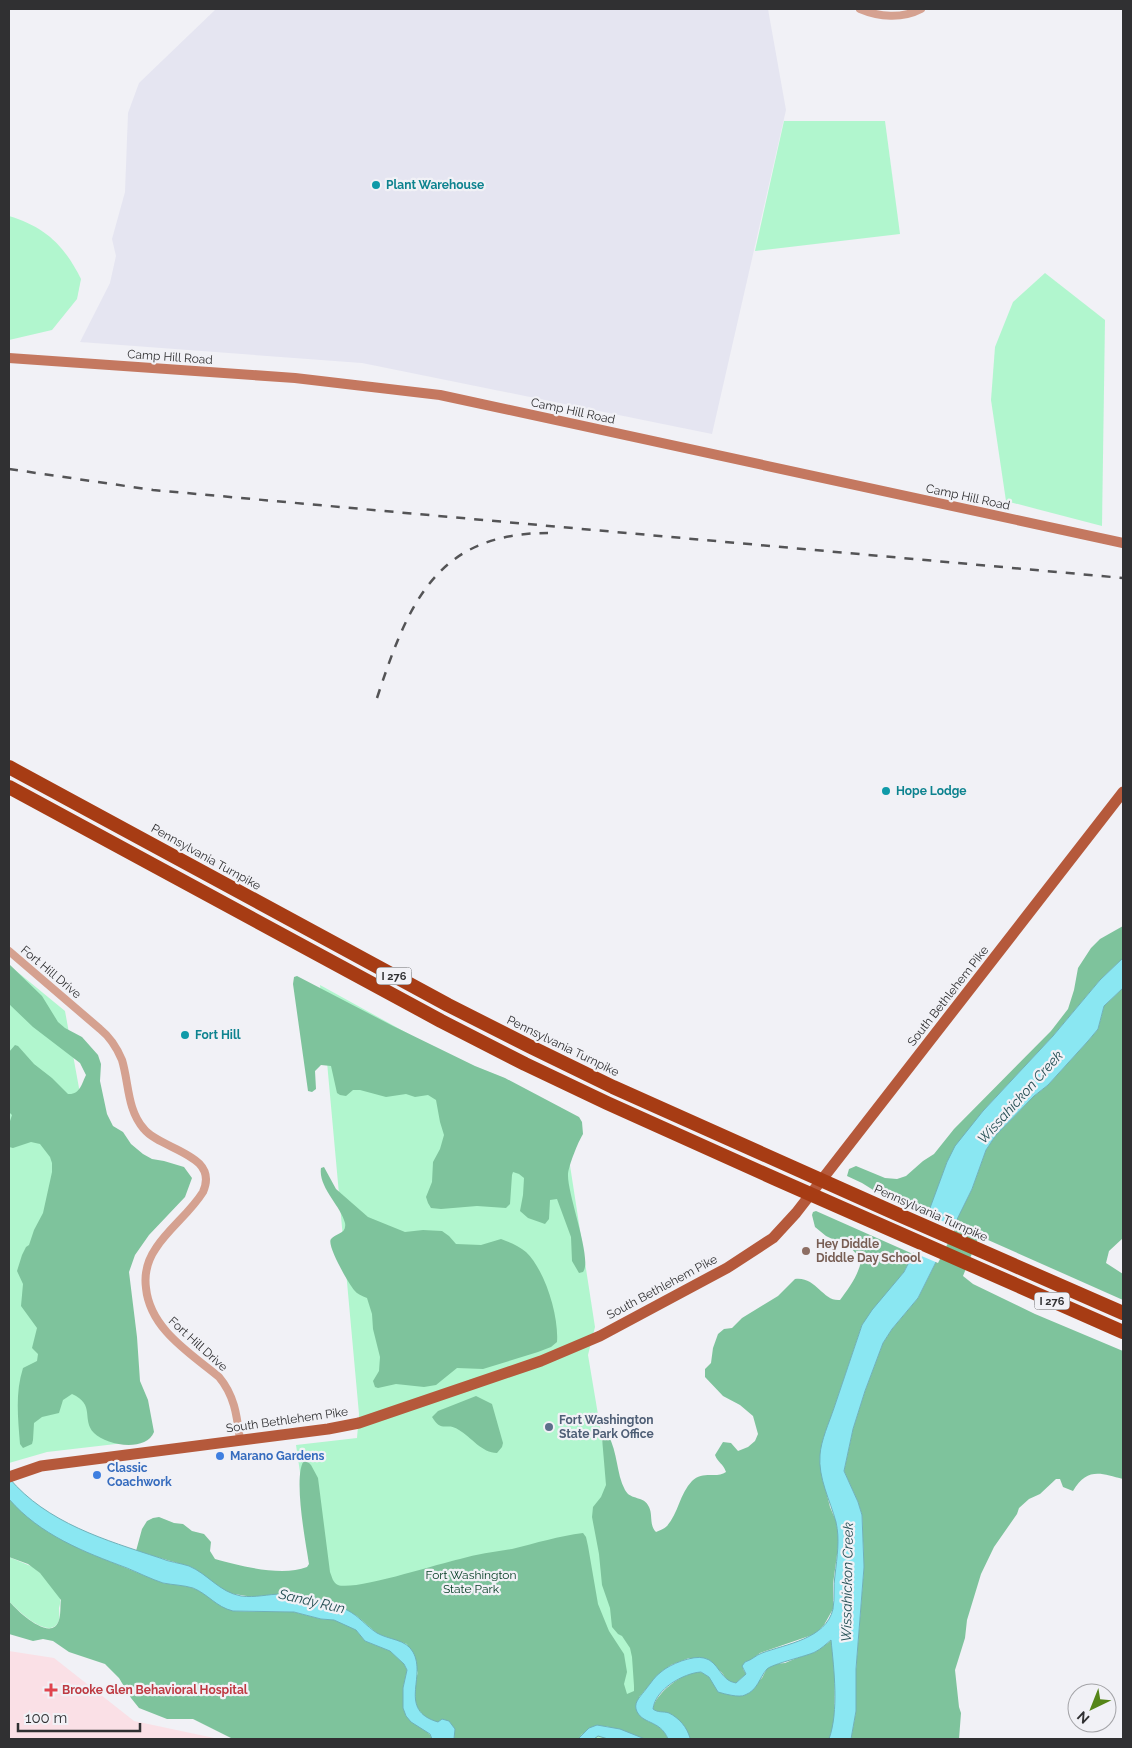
<svg xmlns="http://www.w3.org/2000/svg" width="1132" height="1748" font-family="Raleway,sans-serif">
  <style>
    .built { fill: #e5e5f1 }
    .medical { fill: #fae0e6 }
    .green { fill: #b1f6ce }
    .forest { fill: #7ec39c }
    .water { fill: #8ae7f2; stroke: #6fb0b8 }
    .pier { fill: #f1f1f6 }
    .lines { fill: none; stroke-linecap: round; stroke-linejoin: round }
    .street { stroke: #d5a190; stroke-width: 8 }
    .secondary { stroke: #c47860; stroke-width: 10 }
    .primary { stroke: #b5593b; stroke-width: 11 }
    .highway { stroke: #a73c14; stroke-width: 14 }
    .rail { stroke: #545456; stroke-width: 2.5; stroke-dasharray: 9 9; stroke-linecap: butt }
    .culture-dot { fill: #0f9aa8; stroke: #f1f1f6; stroke-width: 2 }
    .education-dot { fill: #8d6e63; stroke: #f1f1f6; stroke-width: 2 }
    .service-dot { fill: #5c6f8a; stroke: #f1f1f6; stroke-width: 2 }
    .shop-dot { fill: #3f7fe0; stroke: #f1f1f6; stroke-width: 2 }
    .health-dot { fill: #e0444e; stroke: #f1f1f6; stroke-width: 2 }
    .labels { text-anchor: middle; stroke-width: 4.5; stroke-linejoin: round; paint-order: stroke }
    .shield { fill: #f1f1f6; stroke: #6a6a6d; stroke-width: 1 }
    .shield-label { font-size: 11px; font-weight: bold; fill: #303032 }
    .culture-label { font-size: 12px; font-weight: bold; fill: #0d838f; stroke: #f1f1f6; text-anchor: start }
    .street-label { font-size: 12px; fill: #303032; stroke: #f1f1f6 }
    .education-label { font-size: 12px; font-weight: bold; fill: #785e54; stroke: #f1f1f6; text-anchor: start }
    .service-label { font-size: 12px; font-weight: bold; fill: #4e5e75; stroke: #f1f1f6; text-anchor: start }
    .shop-label { font-size: 12px; font-weight: bold; fill: #366cbe; stroke: #f1f1f6; text-anchor: start }
    .park-label { font-size: 12px; fill: #003920; stroke: #f1f1f6 }
    .health-label { font-size: 12px; font-weight: bold; fill: #be3a42; stroke: #f1f1f6; text-anchor: start }
    .water-label { font-size: 14px; font-style: italic; fill: #254f54; stroke: #f1f1f6 }
  </style>
  <rect width="100%" height="100%" fill="#f1f1f6"/>
  <path class="built" d="M 216,9 L 768,9 L 786,110 L 712,434 L 362,363 L 80,342 L 110,283 L 116,256 L 112,239 L 125,192 L 128,113 L 139,83 Z"/>
  <path class="medical" d="M 9,1651 L 54,1658 L 134,1721 L 219,1739 L 9,1739 Z"/>
  <g class="green">
    <path d="M 784,121 L 885,121 L 900,234 L 755,251 Z"/>
    <path d="M 9,216 C 45,227 64,245 81,279 L 77,299 L 52,330 L 9,340 Z"/>
    <path d="M 1045,273 L 1105,320 L 1102,526 L 1006,501 L 991,400 L 995,347 L 1013,302 Z"/>
    <path d="M 9,965 L 65,1011 L 85,1121 L 133,1442 L 47,1452 L 9,1463 Z"/>
    <path d="M 320,985 L 436,1049 L 569,1159 L 595,1327 L 588,1355 L 637,1647 L 651,1739 L 339,1739 L 296,1445 L 357,1438 L 359,1414 Z"/>
    <path d="M 9,1557 L 33,1567 L 43,1575 L 60,1597 C 61,1601 60,1604 59,1608 C 59,1612 60,1617 59,1620 C 51,1643 17,1610 9,1601 Z"/>
  </g>
  <g class="forest">
    <path d="M 1123,926 L 1123,958 L 1100,980 L 1053,1036 L 983,1111 L 947,1162 L 929,1212 L 895,1197 L 878,1193 L 862,1183 L 847,1176 L 849,1169 L 856,1166 L 885,1178 L 897,1179 L 906,1176 L 923,1161 L 934,1154 L 954,1129 L 1051,1031 L 1068,1009 L 1074,990 L 1078,968 L 1091,948 L 1100,939 Z"/>
    <path d="M 9,964 L 42,996 L 58,1022 L 65,1028 L 82,1037 L 98,1055 L 101,1064 L 100,1081 L 107,1114 L 113,1126 L 123,1132 L 131,1144 L 143,1154 L 152,1159 L 164,1161 L 184,1167 L 192,1178 L 185,1197 L 149,1235 L 135,1255 L 129,1272 L 137,1337 L 140,1381 L 148,1400 L 154,1432 C 146,1452 107,1446 94,1433 C 81,1419 96,1405 72,1394 L 63,1400 L 59,1413 L 42,1417 L 34,1423 L 33,1440 L 32,1444 L 23,1448 L 20,1444 C 18,1418 15,1393 23,1368 L 37,1361 L 38,1354 L 32,1348 L 37,1328 L 21,1306 L 23,1284 L 17,1271 L 22,1255 L 26,1247 L 29,1245 L 34,1230 L 43,1213 L 52,1172 L 52,1163 L 50,1157 L 40,1144 L 31,1142 L 13,1148 L 9,1147 L 9,1124 L 12,1115 L 9,1112 L 9,1052 L 15,1045 L 18,1046 L 34,1064 L 52,1078 L 68,1094 C 80,1095 82,1083 86,1075 L 80,1063 L 33,1027 L 9,1004 Z"/>
    <path d="M 297,976 L 393,1026 L 475,1066 L 505,1078 L 579,1117 L 582,1122 L 583,1134 C 578,1142 569,1165 568,1174 C 567,1194 593,1260 583,1272 L 579,1273 L 572,1261 L 571,1237 L 557,1199 L 550,1200 L 549,1219 L 545,1224 L 528,1218 L 520,1211 L 523,1195 L 524,1178 L 519,1174 L 513,1172 L 512,1175 L 510,1204 L 506,1208 L 477,1206 L 441,1209 L 431,1208 L 428,1203 L 426,1197 L 432,1182 L 433,1162 L 440,1149 L 444,1135 L 440,1122 L 436,1100 L 428,1095 L 415,1097 L 406,1094 L 386,1097 L 360,1090 L 353,1090 L 346,1096 L 340,1095 L 337,1093 L 331,1066 L 321,1065 L 315,1071 L 316,1089 L 312,1092 L 308,1091 L 293,984 L 294,977 Z"/>
    <path d="M 1123,988 L 1123,1238 L 1109,1251 L 1106,1263 L 1123,1274 L 1123,1300 L 979,1236 L 963,1276 L 973,1284 L 1035,1314 L 1123,1351 L 1123,1479 C 1101,1473 1087,1467 1073,1491 L 1063,1487 L 1060,1479 L 1056,1479 L 1040,1494 L 1029,1499 L 1019,1508 L 1017,1514 L 994,1547 L 981,1574 L 967,1620 L 965,1638 L 955,1670 L 959,1707 L 961,1713 L 959,1739 L 851,1739 L 856,1711 L 856,1669 L 864,1567 L 862,1515 L 858,1502 L 844,1471 L 853,1429 L 865,1391 L 883,1343 L 892,1329 L 918,1298 L 935,1264 L 972,1189 L 986,1150 L 996,1135 L 1034,1096 L 1048,1085 L 1088,1041 L 1098,1029 L 1104,1006 Z"/>
    <path d="M 324,1167 L 336,1189 L 368,1217 L 405,1232 L 423,1230 L 442,1231 L 449,1236 L 456,1244 L 481,1245 L 501,1239 C 509,1242 519,1246 526,1252 C 545,1270 559,1316 557,1342 L 551,1347 L 538,1352 L 483,1369 L 457,1368 L 436,1385 L 424,1387 L 396,1384 L 378,1388 L 375,1387 L 373,1381 L 379,1371 L 380,1357 L 373,1329 L 372,1314 L 367,1298 C 362,1296 357,1294 354,1290 C 349,1284 326,1245 331,1239 C 336,1233 347,1234 345,1223 C 341,1206 318,1187 321,1168 Z"/>
    <path d="M 816,1211 L 913,1254 L 904,1272 L 862,1325 L 827,1429 L 820,1455 L 823,1479 L 830,1507 L 836,1521 L 839,1540 L 833,1584 L 833,1609 L 824,1625 L 815,1634 L 760,1653 L 751,1660 L 745,1662 L 743,1669 L 746,1674 L 736,1683 C 724,1682 727,1677 720,1671 C 712,1665 698,1662 689,1658 L 671,1665 L 661,1672 L 639,1697 L 648,1721 C 658,1725 664,1729 668,1739 L 645,1739 L 606,1726 L 582,1734 L 578,1739 L 454,1739 L 455,1729 L 429,1719 L 423,1715 L 417,1707 L 415,1701 L 415,1681 L 418,1673 L 407,1644 L 378,1634 L 357,1616 L 337,1605 L 292,1594 L 253,1597 L 228,1593 L 188,1566 L 136,1551 L 142,1529 L 147,1521 L 153,1518 L 159,1517 L 174,1523 L 183,1524 L 192,1531 L 204,1534 L 211,1542 L 210,1551 L 215,1559 C 241,1566 282,1577 307,1567 L 309,1564 C 306,1544 292,1473 305,1459 L 311,1465 L 318,1478 L 330,1572 C 332,1577 333,1583 338,1585 C 355,1591 437,1564 460,1559 C 477,1554 495,1552 512,1549 C 536,1543 559,1536 583,1533 L 586,1537 L 588,1546 L 598,1604 L 609,1631 L 624,1654 L 627,1672 L 624,1684 L 627,1694 L 634,1691 L 634,1686 L 632,1657 L 630,1648 L 622,1636 L 618,1634 L 612,1627 L 610,1608 L 602,1585 L 599,1554 L 592,1517 L 593,1507 L 601,1497 L 606,1485 L 602,1438 L 604,1434 L 608,1435 C 618,1452 616,1473 625,1490 C 631,1501 644,1495 649,1507 C 653,1515 649,1525 656,1532 C 660,1530 664,1529 667,1526 C 678,1514 680,1493 692,1481 C 703,1470 717,1479 726,1472 C 723,1463 718,1463 715,1455 L 723,1442 L 731,1443 L 738,1451 L 748,1447 L 755,1441 L 758,1434 L 753,1416 L 740,1405 L 723,1396 L 705,1377 L 705,1369 L 711,1363 L 713,1348 L 718,1334 L 724,1329 L 732,1328 L 742,1318 L 778,1296 L 795,1279 C 816,1276 823,1302 840,1300 C 849,1288 858,1276 861,1261 L 859,1257 L 851,1248 L 826,1236 L 815,1227 L 812,1215 L 813,1212 Z"/>
    <path d="M 476,1396 L 492,1404 L 503,1443 L 502,1447 L 497,1453 C 482,1453 471,1437 459,1430 C 447,1421 442,1434 432,1417 L 438,1411 Z"/>
    <path d="M 9,1499 L 25,1515 L 82,1550 L 163,1583 L 187,1586 L 198,1590 L 233,1611 L 294,1612 L 321,1619 L 334,1620 L 348,1625 L 356,1630 L 365,1641 L 390,1651 L 404,1664 L 407,1670 L 403,1688 L 403,1708 L 430,1735 L 432,1739 L 233,1739 L 193,1719 L 167,1719 L 139,1708 L 131,1698 L 119,1678 L 105,1664 L 69,1652 L 53,1641 L 43,1639 L 33,1641 L 9,1634 L 9,1601 C 16,1610 52,1644 59,1620 C 61,1614 60,1606 61,1600 L 40,1573 L 28,1564 L 9,1557 Z"/>
    <path d="M 832,1640 L 835,1676 L 834,1727 L 829,1739 L 690,1739 L 690,1738 L 663,1712 L 656,1712 L 653,1709 C 654,1694 685,1670 700,1672 C 710,1674 716,1687 724,1692 C 727,1695 737,1695 742,1696 L 762,1678 L 767,1668 L 774,1664 L 785,1663 L 806,1654 L 815,1652 Z"/>
  </g>
  <g class="water">
    <path d="M 1123,958 L 1123,988 L 1104,1006 L 1098,1029 L 1088,1041 L 1048,1085 L 1034,1096 L 996,1135 L 986,1150 L 972,1189 L 935,1264 L 918,1298 L 892,1329 L 883,1343 L 865,1391 L 853,1429 L 844,1471 L 858,1502 L 862,1515 L 864,1567 L 856,1669 L 856,1711 L 851,1739 L 829,1739 C 839,1711 834,1670 831,1640 C 826,1644 821,1649 815,1652 C 807,1656 772,1664 767,1669 C 759,1678 758,1690 745,1695 C 739,1698 725,1694 718,1692 L 709,1677 L 701,1672 C 684,1673 655,1689 653,1709 C 658,1713 663,1711 669,1713 C 679,1718 687,1727 690,1738 L 690,1739 L 668,1739 C 660,1719 641,1725 636,1709 C 634,1701 642,1695 646,1689 C 651,1683 655,1676 661,1672 C 670,1664 693,1655 704,1658 C 719,1661 720,1681 736,1683 L 746,1674 L 742,1666 L 745,1662 C 752,1660 756,1655 762,1653 C 786,1644 826,1639 833,1609 C 835,1598 833,1586 835,1575 C 837,1557 840,1539 836,1522 C 830,1500 818,1478 820,1455 C 821,1440 829,1423 834,1408 C 843,1380 853,1353 862,1325 L 872,1310 L 904,1272 L 913,1254 L 947,1162 L 955,1146 L 983,1111 L 1053,1036 L 1100,980 Z"/>
    <path d="M 9,1478 C 47,1523 105,1540 160,1558 C 169,1562 180,1563 189,1566 C 208,1574 219,1592 241,1596 C 255,1598 268,1594 282,1594 C 303,1594 329,1600 347,1610 C 359,1616 366,1626 377,1633 C 389,1640 406,1639 413,1652 C 427,1677 397,1710 438,1722 L 442,1719 L 449,1721 L 455,1729 L 454,1739 L 432,1739 L 430,1734 L 411,1722 L 406,1716 L 403,1708 L 403,1688 L 407,1670 L 404,1664 L 390,1651 L 365,1641 L 356,1630 L 334,1620 L 321,1619 L 294,1612 L 233,1611 C 216,1607 208,1594 193,1588 C 183,1585 173,1585 163,1583 C 151,1579 139,1573 127,1568 C 84,1552 40,1535 9,1499 Z"/>
    <path d="M 597,1725 L 620,1729 L 645,1739 L 608,1739 L 598,1736 L 594,1739 L 578,1739 L 589,1728 Z"/>
  </g>
  <path class="pier" d="M 926,1214 L 956,1227 L 938,1263 L 912,1252 Z"/>
  <g class="lines">
    <g class="street">
      <path d="M 860,9 C 879,17 902,19 921,9"/>
      <path d="M 9,951 L 100,1029 C 110,1037 117,1048 122,1060 C 129,1083 127,1110 144,1129 C 161,1150 220,1154 203,1192 C 190,1213 169,1228 156,1248 C 147,1261 144,1273 146,1288 C 150,1329 190,1353 219,1377 C 235,1396 237,1417 240,1440"/>
    </g>
    <path class="secondary" d="M 9,358 L 295,378 L 440,395 L 1123,543"/>
    <path class="primary" d="M 9,1477 L 41,1466 L 328,1429 L 359,1423 L 541,1361 L 600,1336 L 727,1268 L 773,1238 L 796,1213 L 1123,792"/>
    <g class="highway">
      <path d="M 9,767 L 448,1005 L 531,1047 L 613,1087 L 897,1214 L 1123,1313"/>
      <path d="M 9,787 L 441,1021 L 525,1064 L 607,1103 L 776,1179 L 1123,1332"/>
    </g>
    <g class="rail">
      <path d="M 9,469 L 153,490 L 1123,578"/>
      <path d="M 377,698 C 408,604 436,533 548,533"/>
    </g>
  </g>
  <g class="culture-dot">
    <circle cx="376" cy="185" r="5"/>
    <circle cx="886" cy="791" r="5"/>
    <circle cx="185" cy="1035" r="5"/>
  </g>
  <circle class="education-dot" cx="806" cy="1251" r="5"/>
  <circle class="service-dot" cx="549" cy="1427" r="5"/>
  <g class="shop-dot">
    <circle cx="220" cy="1456" r="5"/>
    <circle cx="97" cy="1475" r="5"/>
  </g>
  <path class="health-dot" d="M48.5 1682.5h5v5h5v5h-5v5h-5v-5h-5v-5h5z"/>
  <g class="labels">
    <g class="shield">
      <rect x="376.5" y="967.5" width="35" height="17" rx="4"/>
      <rect x="1034.5" y="1292.5" width="35" height="17" rx="4"/>
    </g>
    <g class="shield-label">
      <text x="394" y="980">I 276</text>
      <text x="1052" y="1305">I 276</text>
    </g>
    <g class="culture-label">
      <text x="386" y="189">Plant Warehouse</text>
      <text x="896" y="795">Hope Lodge</text>
      <text x="195" y="1039">Fort Hill</text>
    </g>
    <g class="street-label">
      <text transform="translate(170 357) rotate(4)" y="4">Camp Hill Road</text>
      <text transform="translate(573 411) rotate(12)" y="4">Camp Hill Road</text>
      <text transform="translate(968 497) rotate(12)" y="4">Camp Hill Road</text>
      <text transform="translate(206 857) rotate(29)" y="4">Pennsylvania Turnpike</text>
      <text transform="translate(51 972) rotate(40)" y="4">Fort Hill Drive</text>
      <text transform="translate(948 996) rotate(-52)" y="4">South Bethlehem Pike</text>
      <text transform="translate(563 1046) rotate(26)" y="4">Pennsylvania Turnpike</text>
      <text transform="translate(931 1213) rotate(24)" y="4">Pennsylvania Turnpike</text>
      <text transform="translate(662 1287) rotate(-28)" y="4">South Bethlehem Pike</text>
      <text transform="translate(198 1344) rotate(42)" y="4">Fort Hill Drive</text>
      <text transform="translate(287 1420) rotate(-8)" y="4">South Bethlehem Pike</text>
    </g>
    <g class="education-label">
      <text x="816" y="1248">Hey Diddle<tspan x="816" dy="14">Diddle Day School</tspan></text>
    </g>
    <g class="service-label">
      <text x="559" y="1424">Fort Washington<tspan x="559" dy="14">State Park Office</tspan></text>
    </g>
    <g class="shop-label">
      <text x="230" y="1460">Marano Gardens</text>
      <text x="107" y="1472">Classic<tspan x="107" dy="14">Coachwork</tspan></text>
    </g>
    <g class="park-label">
      <text x="471" y="1579">Fort Washington<tspan x="471" dy="14">State Park</tspan></text>
    </g>
    <g class="health-label">
      <text x="62" y="1694">Brooke Glen Behavioral Hospital</text>
    </g>
    <g class="water-label">
      <text transform="translate(1020 1097) rotate(-48)" y="5">Wissahickon Creek</text>
      <text transform="translate(847 1582) rotate(-89)" y="5">Wissahickon Creek</text>
      <text transform="translate(312 1601) rotate(13)" y="5">Sandy Run</text>
    </g>
  </g>
  <rect width="1132" height="1748" fill="none" stroke="#303032" stroke-width="20"/>
  <g transform="translate(1092 1708) rotate(223)"><circle r="24" fill="#f1f1f6" stroke="#a4a4a8"/>
  <path d="M0-4L9 19L0 12L-9 19Z" fill="#558518"/>
  <text y="-8" font-size="14" font-weight="bold" text-anchor="middle" fill="#303032">N</text>
  </g>
  <path d="M18 1723v8h122v-8" fill="none" stroke="#303032" stroke-width="2.5"/>
  <text x="25" y="1723" font-size="15" fill="#303032" stroke="#f1f1f6" stroke-width="4" paint-order="stroke">100 m</text>
</svg>
